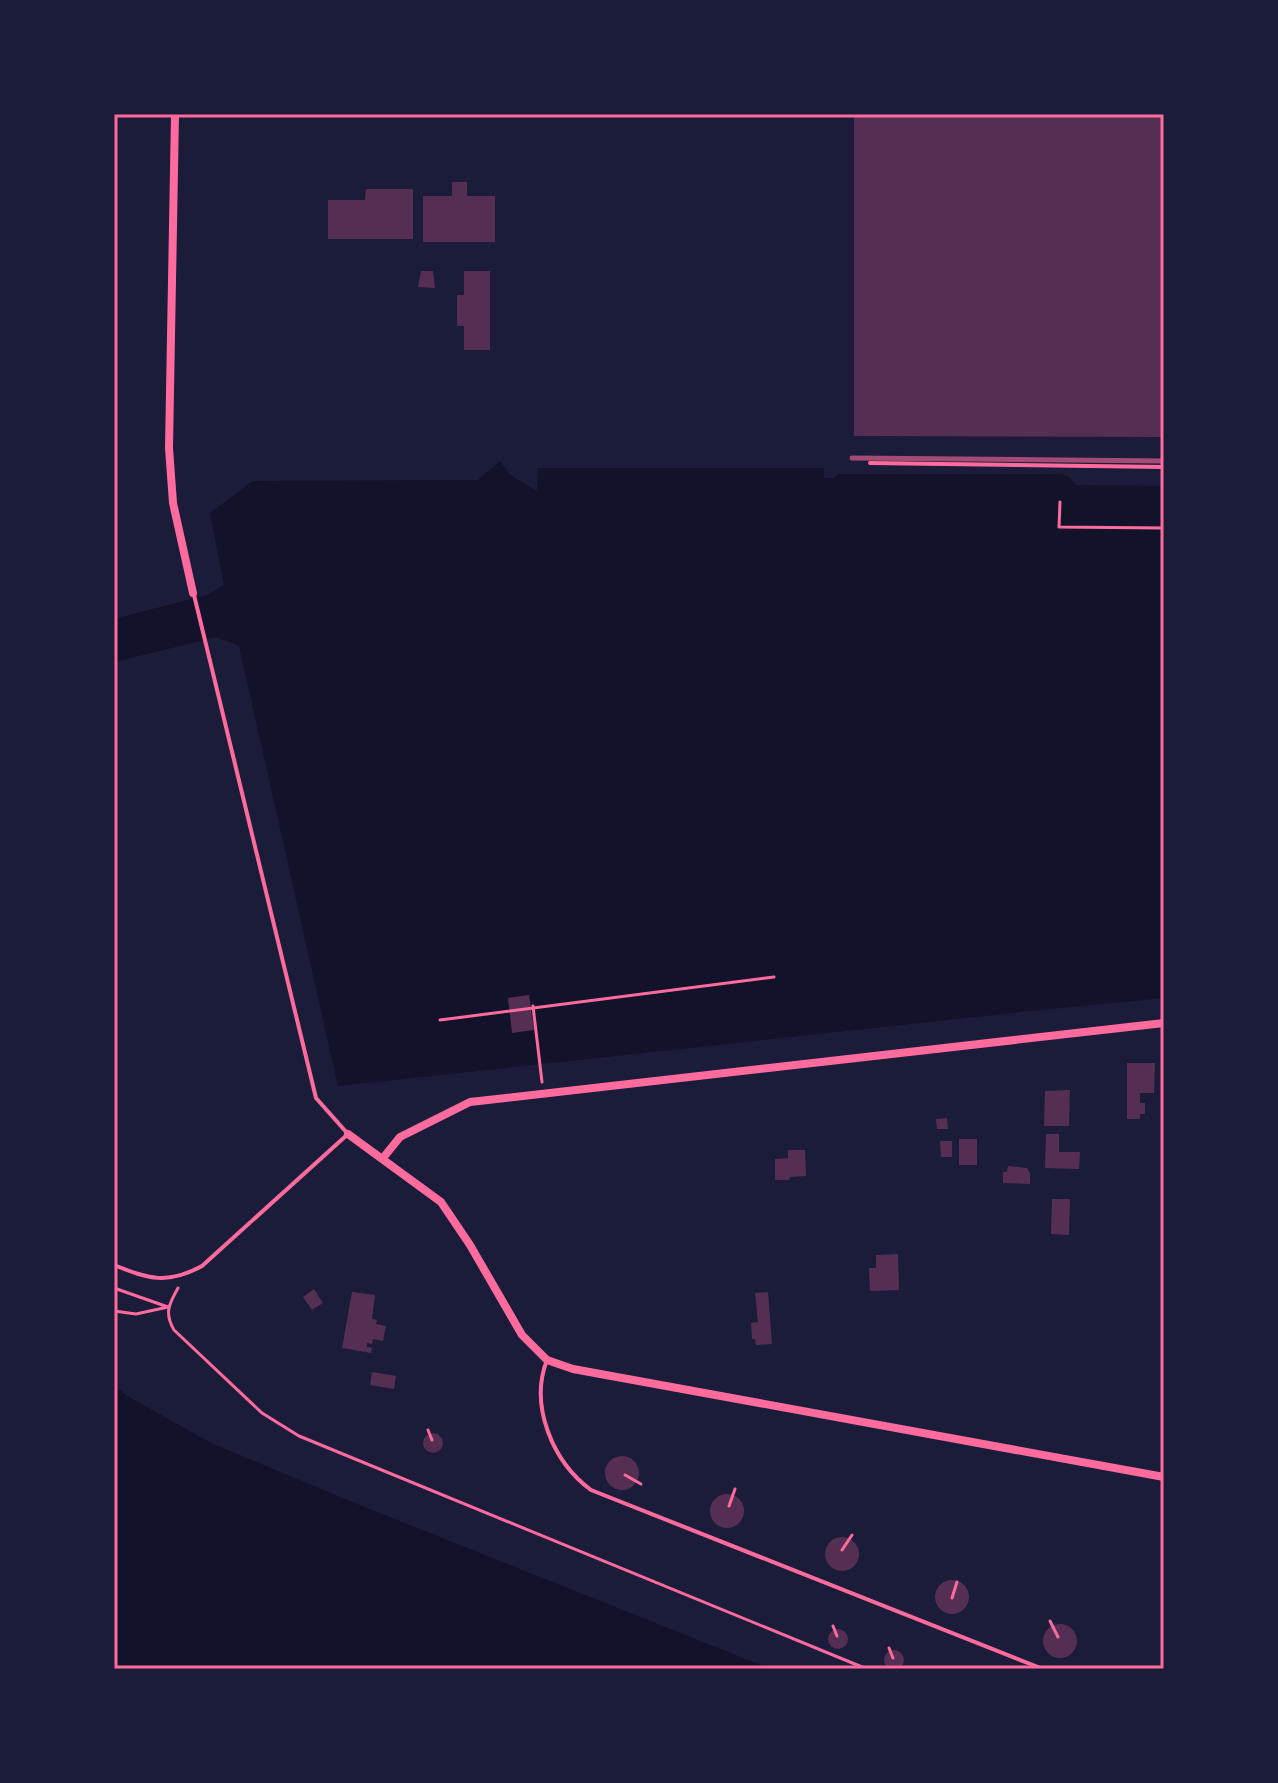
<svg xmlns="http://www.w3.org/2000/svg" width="1278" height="1783" font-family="'PT Sans',sans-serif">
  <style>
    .water { fill: #12122b }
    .building { fill: #542f53 }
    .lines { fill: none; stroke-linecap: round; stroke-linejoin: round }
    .path { stroke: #ff6b9d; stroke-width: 3 }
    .service { stroke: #ff6b9d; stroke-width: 4 }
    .minor { stroke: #ff6b9d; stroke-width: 8 }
    .rail { stroke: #a44b75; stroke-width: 5 }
    .neatline { fill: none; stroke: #ff6b9d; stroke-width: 3 }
  </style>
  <rect width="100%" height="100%" fill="#1b1b3a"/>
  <g class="water">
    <path d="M 500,461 L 510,475 L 537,491 L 538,468 L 824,468 L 824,478 L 834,478 L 838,474 L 1061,474 L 1069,477 L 1076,485 L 1164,486 L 1164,998 L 1040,1010 L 338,1086 L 239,646 L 217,637 L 114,662 L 114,619 L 207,595 L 224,585 L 210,513 L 253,481 L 478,480 Z"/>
    <path d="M 114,1385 L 127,1396 L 211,1443 L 352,1502 L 771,1669 L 114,1669 Z"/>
  </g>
  <g class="building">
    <path d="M 854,114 L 1164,114 L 1164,437 L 854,436 Z"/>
    <path d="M 452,182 L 467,182 L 467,196 L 495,196 L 495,242 L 423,242 L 423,196 L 452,196 Z"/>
    <path d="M 366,189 L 413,189 L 413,239 L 328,239 L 328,200 L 365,200 Z"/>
    <path d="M 421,271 L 433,271 L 435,288 L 418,287 Z"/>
    <path d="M 464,271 L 490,271 L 490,350 L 464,350 L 464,326 L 457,326 L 457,295 L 464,295 Z"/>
    <path d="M 529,995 L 534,1030 L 512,1033 L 508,998 Z"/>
    <path d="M 1127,1063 L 1155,1063 L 1154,1093 L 1140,1093 L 1140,1103 L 1145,1103 L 1145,1114 L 1140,1114 L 1140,1119 L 1127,1119 Z"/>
    <path d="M 1070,1090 L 1069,1126 L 1044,1126 L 1045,1091 Z"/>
    <path d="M 947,1118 L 948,1129 L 937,1129 L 936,1119 Z"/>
    <path d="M 1046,1134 L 1059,1134 L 1059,1152 L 1080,1152 L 1079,1169 L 1045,1168 Z"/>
    <rect x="959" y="1139" width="18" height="26"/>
    <path d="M 940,1141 L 952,1141 L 952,1157 L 941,1157 Z"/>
    <path d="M 788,1150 L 805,1150 L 806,1176 L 790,1177 L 789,1180 L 775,1180 L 775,1159 L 788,1158 Z"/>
    <path d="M 1008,1166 L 1027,1168 L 1030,1173 L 1030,1184 L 1003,1183 L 1003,1172 L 1007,1172 Z"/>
    <path d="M 1052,1199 L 1070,1199 L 1069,1235 L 1051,1234 Z"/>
    <path d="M 898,1254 L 899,1290 L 870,1291 L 869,1268 L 876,1268 L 876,1255 Z"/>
    <path d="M 314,1289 L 323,1303 L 312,1310 L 303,1297 Z"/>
    <path d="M 352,1292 L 375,1295 L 372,1319 L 377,1320 L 376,1324 L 386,1326 L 383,1341 L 373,1339 L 372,1344 L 367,1343 L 367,1347 L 372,1348 L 371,1353 L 342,1348 Z"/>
    <path d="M 768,1292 L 772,1344 L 756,1345 L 755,1339 L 752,1339 L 751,1323 L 758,1322 L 755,1293 Z"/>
    <path d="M 372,1372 L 396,1376 L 394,1389 L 370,1385 Z"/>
    <circle cx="433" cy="1443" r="10"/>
    <circle cx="622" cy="1473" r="17"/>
    <circle cx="727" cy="1511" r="17"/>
    <circle cx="842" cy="1554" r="17"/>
    <circle cx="952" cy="1597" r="17"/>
    <circle cx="1060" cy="1641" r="17"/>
    <circle cx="838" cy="1639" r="10"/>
    <circle cx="894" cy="1660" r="10"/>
  </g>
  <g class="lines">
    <g class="path">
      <path d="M 1060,502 L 1059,527 L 1164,528"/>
      <path d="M 533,1006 L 542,1082"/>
      <path d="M 440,1020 L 774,977"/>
      <path d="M 114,1288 L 168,1307"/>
      <path d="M 178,1288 C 169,1304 164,1313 174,1330 L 262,1413 L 299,1436 L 867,1669"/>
      <path d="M 114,1311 L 136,1314 L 168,1307"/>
      <path d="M 428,1430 L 432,1440"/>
      <path d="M 625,1475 L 641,1484"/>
      <path d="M 729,1506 L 735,1489"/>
      <path d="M 842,1550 L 852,1535"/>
      <path d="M 952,1598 L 957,1582"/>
      <path d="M 1050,1621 L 1058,1637"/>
      <path d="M 833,1626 L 837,1636"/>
      <path d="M 889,1648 L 893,1658"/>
    </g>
    <g class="service">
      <path d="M 870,463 L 1164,467"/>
      <path d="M 114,1265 C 149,1279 167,1285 202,1266 L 348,1134 L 316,1098 L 194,595"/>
      <path d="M 547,1360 C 529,1406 553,1462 591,1490 L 1043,1669"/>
    </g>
    <g class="minor">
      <path d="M 175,114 L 169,448 L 173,503 L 193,593"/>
      <path d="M 348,1134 L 441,1202 L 470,1245 L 522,1335 L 547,1360 L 573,1369 L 1164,1477"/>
      <path d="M 383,1158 L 400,1137 L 470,1102 L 1164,1023"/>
    </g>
    <path class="rail" d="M 852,458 L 1164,461"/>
  </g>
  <rect width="1278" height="1783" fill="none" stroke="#1b1b3a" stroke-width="232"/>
  <rect x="116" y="116" width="1046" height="1551" class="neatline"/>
</svg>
